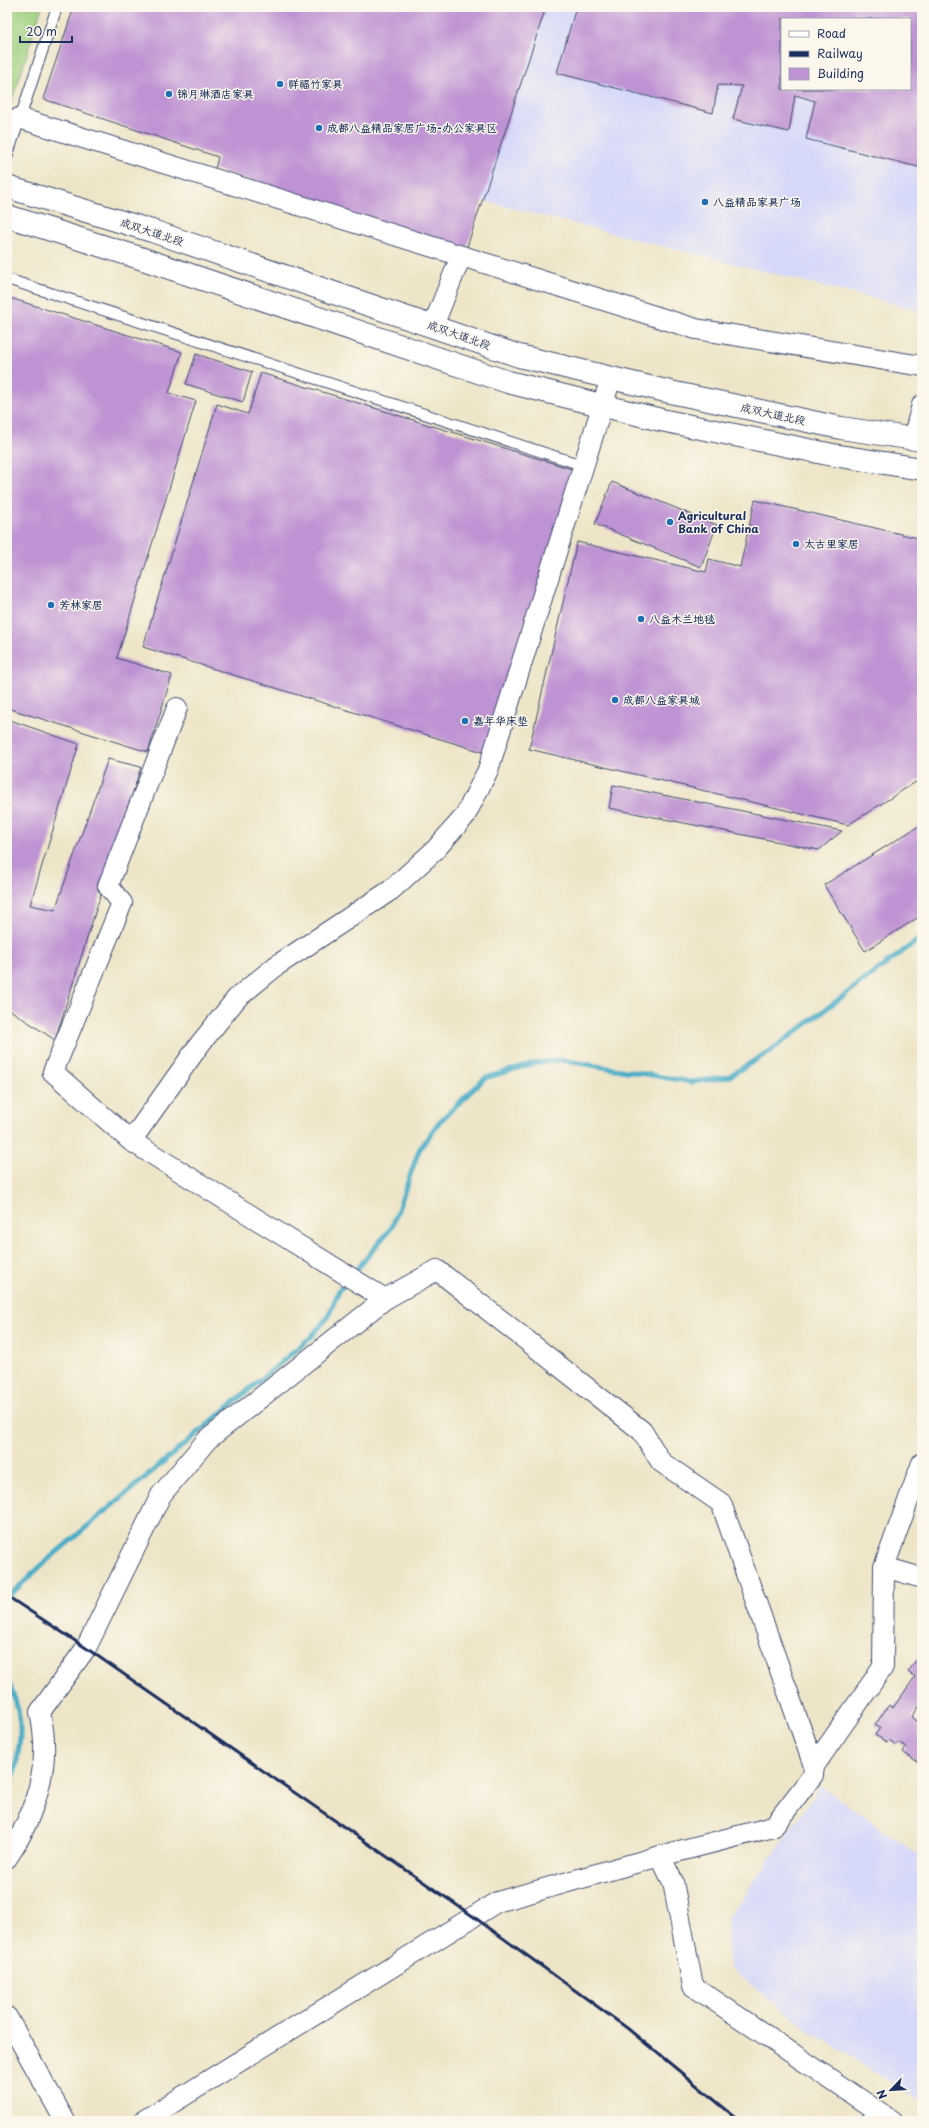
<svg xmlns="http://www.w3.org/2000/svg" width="929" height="2128" font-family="'Playpen Sans','LXGW WenKai TC',sans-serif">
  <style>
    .built { fill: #d5d8f9; fill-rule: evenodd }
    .green { fill: #a0d07f; stroke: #5e806e }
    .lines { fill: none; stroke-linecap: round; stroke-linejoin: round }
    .stream { stroke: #47adc7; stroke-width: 5 }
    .building { fill: #be93d3; fill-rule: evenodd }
    .service-casing { stroke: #3b4a6e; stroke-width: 12 }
    .minor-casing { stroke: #3b4a6e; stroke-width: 22 }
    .primary-casing { stroke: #3b4a6e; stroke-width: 24 }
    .service { stroke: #fff; stroke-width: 10 }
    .minor { stroke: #fff; stroke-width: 20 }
    .primary { stroke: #fff; stroke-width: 22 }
    .rail { stroke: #1b2f5e; stroke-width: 3 }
    .poi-dot { fill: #1f6fb2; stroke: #fbf7ec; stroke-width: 1.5 }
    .labels { text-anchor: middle; stroke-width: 3; stroke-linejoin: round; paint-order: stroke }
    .poi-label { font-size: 11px; font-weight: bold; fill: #1b2f5e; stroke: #fbf7ec; text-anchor: start }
    .street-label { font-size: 11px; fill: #1b2f5e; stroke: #fbf7ec }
  </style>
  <rect width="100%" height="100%" fill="#fbf7ec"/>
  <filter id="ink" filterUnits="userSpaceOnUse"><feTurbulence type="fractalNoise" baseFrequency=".025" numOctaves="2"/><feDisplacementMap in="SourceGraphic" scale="8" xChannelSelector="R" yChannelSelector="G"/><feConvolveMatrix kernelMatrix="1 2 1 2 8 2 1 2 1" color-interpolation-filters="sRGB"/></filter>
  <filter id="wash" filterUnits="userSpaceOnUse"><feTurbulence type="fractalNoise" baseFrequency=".012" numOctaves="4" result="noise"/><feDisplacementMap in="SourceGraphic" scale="16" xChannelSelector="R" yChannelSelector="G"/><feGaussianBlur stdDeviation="0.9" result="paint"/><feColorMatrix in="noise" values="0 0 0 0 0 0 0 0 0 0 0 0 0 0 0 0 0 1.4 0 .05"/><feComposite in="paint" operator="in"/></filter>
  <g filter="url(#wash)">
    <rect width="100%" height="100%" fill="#eee5c8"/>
    <g class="built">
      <path d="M 81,7 L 922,7 L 922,311 L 54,93 ZM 782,19 L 910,19 L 910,89 L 782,89 Z"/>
      <path d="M 821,1786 L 922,1857 L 922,2102 L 812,2032 L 729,1968 L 727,1920 Z"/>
    </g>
    <path class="green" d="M 7,7 L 42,7 L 7,116 Z"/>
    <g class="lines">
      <g class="stream">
        <path d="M 353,1274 L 392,1227 L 419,1150 L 439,1122 L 485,1078 L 531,1064 L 561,1060 L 692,1082 L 728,1077 L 770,1051 L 922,937"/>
        <path d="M 7,1598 L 44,1563 L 310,1338 L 328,1317 L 339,1290 L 348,1280"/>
        <path d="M 7,1677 C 11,1688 15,1699 18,1710 C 24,1734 16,1773 7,1796"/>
      </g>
    </g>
    <g id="blocks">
      <g class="building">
        <path d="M 74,7 L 546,7 L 465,253 L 215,169 L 218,157 L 43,99 Z"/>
        <path d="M 576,7 L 922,7 L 922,168 L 806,139 L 815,101 L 795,95 L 789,132 L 733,119 L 742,86 L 718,85 L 713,113 L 557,73 ZM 782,19 L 910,19 L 910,89 L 782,89 Z"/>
        <path d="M 7,297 L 182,352 L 169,393 L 196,401 L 117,658 L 172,675 L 148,752 L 7,708 Z"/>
        <path d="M 196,354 L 252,372 L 243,402 L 186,384 Z"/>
        <path d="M 261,373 L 575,470 L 489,754 L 143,647 L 217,404 L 248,414 Z"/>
        <path d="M 612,482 L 717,525 L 701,567 L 595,524 Z"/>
        <path d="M 755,500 L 922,539 L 922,778 L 848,825 L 529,749 L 577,542 L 706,572 L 709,559 L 740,567 Z"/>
        <path d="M 7,719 L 79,744 L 30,905 L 55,910 L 108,759 L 141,767 L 55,1040 L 7,1008 Z"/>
        <path d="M 613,785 L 842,831 L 819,850 L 609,808 Z"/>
        <path d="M 922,824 L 922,915 L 865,951 L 824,885 Z"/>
        <path d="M 919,1656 L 922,1658 L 922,1702 L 912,1717 L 922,1725 L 922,1758 L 919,1763 L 903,1752 L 906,1747 L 898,1742 L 896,1745 L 889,1740 L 887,1742 L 875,1735 L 880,1728 L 875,1725 L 889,1705 L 893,1708 L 915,1677 L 908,1672 Z"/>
      </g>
    </g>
  </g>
  <g filter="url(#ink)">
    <use href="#blocks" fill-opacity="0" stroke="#3b4a6e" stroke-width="1"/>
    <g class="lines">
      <defs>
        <g id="service">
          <path d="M 7,157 L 57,7"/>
          <path d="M 7,279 L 585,466"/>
        </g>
        <g id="minor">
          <path d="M 19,118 L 696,329 L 922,366"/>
          <path d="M 433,326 L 461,256"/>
          <path d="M 913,439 L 922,405"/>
          <path d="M 177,708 L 108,886 L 122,903 L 53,1072 L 131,1141 L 385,1299"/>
          <path d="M 131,1141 L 200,1044 L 237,998 L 276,966 L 391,890 L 435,850 L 465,816 L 488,770 L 611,378"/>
          <path d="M 884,1567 L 922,1578"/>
          <path d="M 814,1766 L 883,1667 L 884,1567 L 922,1463"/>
          <path d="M 660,1856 L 673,1882 L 693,1986 L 892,2121"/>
          <path d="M 7,1858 C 28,1828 46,1780 44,1743 C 44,1732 42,1722 40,1712 L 86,1648 L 161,1495 L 207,1440 L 385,1299 L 437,1270 L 642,1431 L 661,1462 L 721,1503 L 814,1766 L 813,1775 L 773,1827 L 660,1856 L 497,1902 L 143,2121"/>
          <path d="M 7,2017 L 65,2121"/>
        </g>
        <g id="primary">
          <path d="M 7,187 L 152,231 L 519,356 L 670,392 L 841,428 L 922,440"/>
          <path d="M 7,216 L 140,258 L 508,382 L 661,420 L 833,455 L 922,469"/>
        </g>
      </defs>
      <use href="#service" class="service-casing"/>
      <use href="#minor" class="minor-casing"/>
      <use href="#primary" class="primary-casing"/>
      <use href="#service" class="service"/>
      <use href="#minor" class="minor"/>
      <use href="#primary" class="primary"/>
      <path class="rail" d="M 7,1596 L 86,1648 L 474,1917 L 627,2028 L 740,2121"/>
    </g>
  </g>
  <g class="poi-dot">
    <circle cx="280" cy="84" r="4"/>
    <circle cx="169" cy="94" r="4"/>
    <circle cx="319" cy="128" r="4"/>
    <circle cx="705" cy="202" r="4"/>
    <circle cx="670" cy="522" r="4"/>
    <circle cx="796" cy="544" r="4"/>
    <circle cx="51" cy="605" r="4"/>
    <circle cx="641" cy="619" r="4"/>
    <circle cx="615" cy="700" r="4"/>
    <circle cx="465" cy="721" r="4"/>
  </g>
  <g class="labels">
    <g class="poi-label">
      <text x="288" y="88">祥福竹家具</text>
      <text x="177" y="98">锦月琳酒店家具</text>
      <text x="327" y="132">成都八益精品家居广场-办公家具区</text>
      <text x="713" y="206">八益精品家具广场</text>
      <text x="678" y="520">Agricultural<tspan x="678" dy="13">Bank of China</tspan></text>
      <text x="804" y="548">太古里家居</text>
      <text x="59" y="609">芳林家居</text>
      <text x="649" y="623">八益木兰地毯</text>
      <text x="623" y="704">成都八益家具城</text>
      <text x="473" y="725">嘉年华床垫</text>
    </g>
    <g class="street-label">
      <text transform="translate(152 232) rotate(18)" y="4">成双大道北段</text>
      <text transform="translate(459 335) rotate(19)" y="4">成双大道北段</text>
      <text transform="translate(773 414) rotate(12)" y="4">成双大道北段</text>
    </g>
  </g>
  <rect width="929" height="2128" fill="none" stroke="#fbf7ec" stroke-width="24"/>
  <rect x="781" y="18" width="130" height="72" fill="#fbf7ec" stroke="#a1a7b3"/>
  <rect x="789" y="31" width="20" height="6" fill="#ffffff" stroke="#a1a7b3"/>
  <text x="817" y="38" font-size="12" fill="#1b2f5e">Road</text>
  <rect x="789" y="51" width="20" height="6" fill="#1b2f5e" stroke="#a1a7b3"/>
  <text x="817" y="58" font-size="12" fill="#1b2f5e">Railway</text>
  <rect x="789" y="68" width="20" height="12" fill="#be93d3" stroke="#a1a7b3"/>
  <text x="817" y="78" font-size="12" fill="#1b2f5e">Building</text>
  <g transform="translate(891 2090) rotate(245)" stroke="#fbf7ec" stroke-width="3" paint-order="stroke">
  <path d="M0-3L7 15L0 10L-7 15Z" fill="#1b2f5e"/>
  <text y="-6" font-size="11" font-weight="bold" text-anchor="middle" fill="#1b2f5e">N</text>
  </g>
  <path d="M20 36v6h52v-6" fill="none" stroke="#1b2f5e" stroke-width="2"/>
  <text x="26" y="36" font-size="12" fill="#1b2f5e" stroke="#fbf7ec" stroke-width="3" paint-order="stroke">20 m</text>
</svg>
